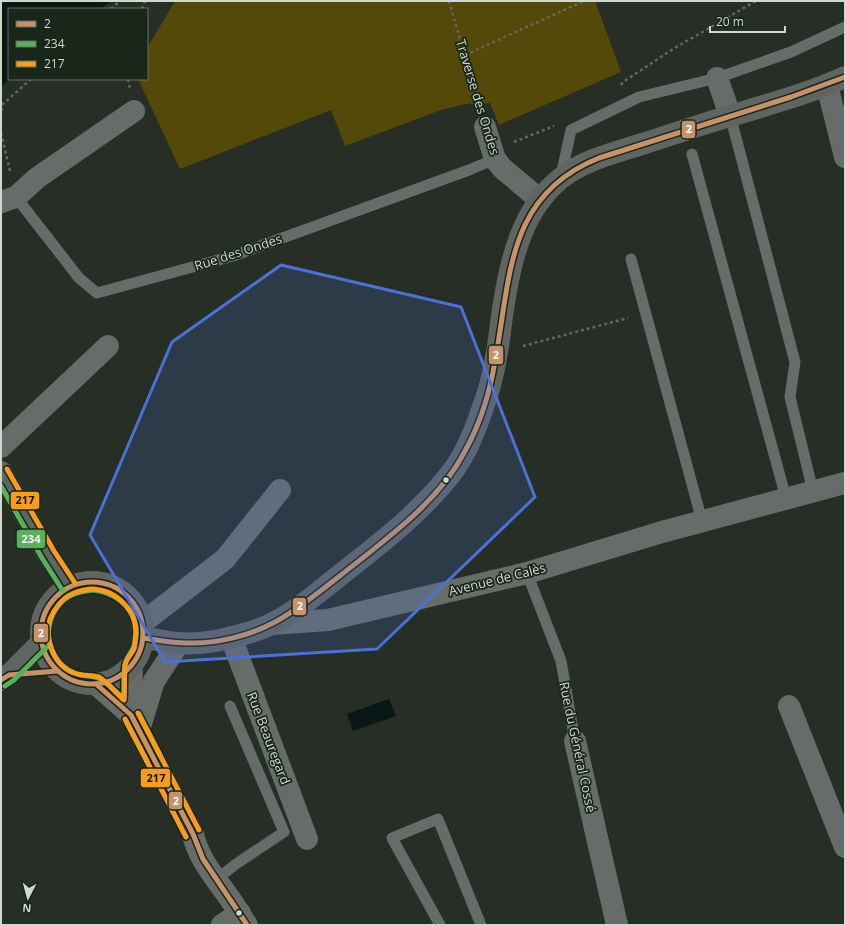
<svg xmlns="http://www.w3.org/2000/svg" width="846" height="926" font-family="'Open Sans',sans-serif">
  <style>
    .green { fill: #544909 }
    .water { fill: #091817 }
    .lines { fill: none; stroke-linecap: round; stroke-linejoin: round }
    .path { stroke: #626864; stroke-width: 2.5; stroke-dasharray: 3 3; stroke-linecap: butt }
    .service { stroke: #676b69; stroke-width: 11 }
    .minor { stroke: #676b69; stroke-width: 22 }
    .tertiary { stroke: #676b69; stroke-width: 22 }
    .secondary { stroke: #5f6562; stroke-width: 22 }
    .bus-1-casing { stroke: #182719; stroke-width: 8 }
    .bus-2-casing { stroke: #182719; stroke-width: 8 }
    .bus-3-casing { stroke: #182719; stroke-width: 8 }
    .bus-1 { stroke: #c7916a; stroke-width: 5 }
    .bus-2 { stroke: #58b159; stroke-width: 5 }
    .bus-3 { stroke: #f99b1d; stroke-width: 5 }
    .marked { fill: #4a71d6; fill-opacity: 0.2; stroke: #4a71d6; stroke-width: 3; stroke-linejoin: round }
    .bus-dot { fill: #cfd9d0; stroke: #182719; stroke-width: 1.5 }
    .labels { text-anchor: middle; stroke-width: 3.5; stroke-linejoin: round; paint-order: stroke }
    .street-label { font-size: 13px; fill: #cfd9d0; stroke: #182719 }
    .line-badge { stroke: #182719; stroke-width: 1.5 }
    .badge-label { font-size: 11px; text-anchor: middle; font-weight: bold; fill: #fff }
    .pale-badge-label { font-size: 11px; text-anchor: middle; font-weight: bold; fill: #111 }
  </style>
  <rect width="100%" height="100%" fill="#262e26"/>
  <path class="green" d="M 175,1 L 595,1 L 621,72 L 499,125 L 490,103 L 466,104 L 441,110 L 345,146 L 331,110 L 180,169 L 138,79 L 147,79 L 147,48 Z"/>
  <g class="water">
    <path d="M 1,1 L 111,1 L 101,9 L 9,9 L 9,79 L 11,79 L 1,87 Z"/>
    <path d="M 389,699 L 396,716 L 353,731 L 347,714 Z"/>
  </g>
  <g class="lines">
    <g class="path">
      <path d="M 449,1 L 479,105"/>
      <path d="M 111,9 L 120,1"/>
      <path d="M 142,9 L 145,1"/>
      <path d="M 465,55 L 584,1"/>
      <path d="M 128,79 L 130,89"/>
      <path d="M 621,85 L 623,82 L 673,49 L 756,1"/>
      <path d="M 1,111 L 3,104 L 31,79"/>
      <path d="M 1,133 L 10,171"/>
      <path d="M 514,142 L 554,126"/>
      <path d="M 523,346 L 628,318"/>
    </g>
    <g class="service">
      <path d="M 730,115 L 795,362 L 790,397 L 813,491"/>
      <path d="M 692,154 L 786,498"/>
      <path d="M 561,176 L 571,130 L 639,97 L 717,78 L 791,52 L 845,27"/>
      <path d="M 16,197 L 79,278 L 97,293 L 233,256 L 469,170 L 495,159"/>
      <path d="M 631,259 L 702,521"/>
      <path d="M 527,573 L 561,661 L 575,741"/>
      <path d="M 222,875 L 236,864 L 284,832 L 230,706"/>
      <path d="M 440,925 L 392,838 L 438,819 L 481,925"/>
    </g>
    <g class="minor">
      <path d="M 717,78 L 730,115"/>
      <path d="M 827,85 L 845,157"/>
      <path d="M 485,127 L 495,159 L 502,168 L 540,200"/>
      <path d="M 1,202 L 16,197 L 37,178 L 134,111"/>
      <path d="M 1,447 L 108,346"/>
      <path d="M 142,623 L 225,559 L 280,490"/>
      <path d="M 231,637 L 307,839"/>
      <path d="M 96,684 L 131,715 L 193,834 C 198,858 214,876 228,896 C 235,905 240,916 247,925"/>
      <path d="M 789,706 L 845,847"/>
      <path d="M 131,715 L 132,665"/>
      <path d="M 139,730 L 154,681 L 179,643"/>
      <path d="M 575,741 L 617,925"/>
      <path d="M 222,925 L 240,913"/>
    </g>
    <path class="tertiary" d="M 272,624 L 328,620 L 527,573 L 662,532 L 845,483"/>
    <g class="secondary">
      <path d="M 1,472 L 48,555 L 69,587"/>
      <circle cx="92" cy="633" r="51"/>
      <path d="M 143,638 C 155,639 166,642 178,643 C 201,645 229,639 251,632 C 285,622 312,597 339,576 C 378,545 421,513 452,472 C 466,454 475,431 482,410 C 489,392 494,371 497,352 C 500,336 501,319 504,303 C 511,258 523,209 560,179 C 583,160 614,153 642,144 C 674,134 705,123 737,114 C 773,103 810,93 845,77"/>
      <path d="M 1,680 L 9,675 L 42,642"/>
    </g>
    <defs>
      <g id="bus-1">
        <circle cx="92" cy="633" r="51"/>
        <path d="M 143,638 C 158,640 172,643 187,643 C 216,644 249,636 275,622 C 299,609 320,591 341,575 C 385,540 439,502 465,451 C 480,424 490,392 495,361 C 511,277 506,195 599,158 L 791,97 L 845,77"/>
        <path d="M 1,680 L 9,675 L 57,671"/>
        <path d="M 96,684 L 131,715 L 193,834 L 203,859 L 247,925"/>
      </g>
      <g id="bus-2">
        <path d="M 1,486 L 42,558 L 63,591"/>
        <path d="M 93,590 C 119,593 142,613 135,643 C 133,651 126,657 125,665 C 123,676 124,688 124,699 C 116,692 108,682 98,678 C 91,675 84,677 77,674 C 52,665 42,637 53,614 C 61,597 75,592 93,590 Z"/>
        <path d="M 5,686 L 14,680 L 47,647"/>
        <path d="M 139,714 L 160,755"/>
        <path d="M 126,721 L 147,761"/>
      </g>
      <g id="bus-3">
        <path d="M 7,469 L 54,551 L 75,583"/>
        <path d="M 90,589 C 116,589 140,611 135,640 C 135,643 135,646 134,649 C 131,655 126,659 125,665 C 124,677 125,688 124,700 C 118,695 105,680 99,677 C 92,675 82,676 74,673 C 54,666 44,639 50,619 C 54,610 62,598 72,594 C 77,591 84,590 90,589 Z"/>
        <path d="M 138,713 L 199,830"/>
        <path d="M 125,719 L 186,837"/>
      </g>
    </defs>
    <use href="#bus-1" class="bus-1-casing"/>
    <use href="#bus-2" class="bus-2-casing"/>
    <use href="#bus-3" class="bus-3-casing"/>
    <use href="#bus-1" class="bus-1"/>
    <use href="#bus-2" class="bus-2"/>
    <use href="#bus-3" class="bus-3"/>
  </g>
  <path class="marked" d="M 281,265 L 461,307 L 535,497 L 377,649 L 165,662 L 90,535 L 172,342 Z"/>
  <g class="bus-dot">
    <circle cx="446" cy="480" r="3.5"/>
    <circle cx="239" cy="913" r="3.5"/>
  </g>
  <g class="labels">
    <g class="street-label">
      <text transform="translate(478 97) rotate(73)" y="5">Traverse des Ondes</text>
      <text transform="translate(238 252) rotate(-18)" y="5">Rue des Ondes</text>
      <text transform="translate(497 579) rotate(-14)" y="5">Avenue de Calès</text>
      <text transform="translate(269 738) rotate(69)" y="5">Rue Beauregard</text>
      <text transform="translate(578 747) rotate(78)" y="5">Rue du Général Cossé</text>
    </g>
  </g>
  <g class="line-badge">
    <rect x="681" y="120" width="15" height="19" rx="4" fill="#c7916a"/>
    <rect x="488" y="345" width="16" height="20" rx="4" fill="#c7916a"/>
    <rect x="10" y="491" width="30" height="19" rx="4" fill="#f99b1d"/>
    <rect x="16" y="529" width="30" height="20" rx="4" fill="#58b159"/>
    <rect x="292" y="597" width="15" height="19" rx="4" fill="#c7916a"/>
    <rect x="33" y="623" width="16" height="20" rx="4" fill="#c7916a"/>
    <rect x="140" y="768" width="31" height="20" rx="4" fill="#f99b1d"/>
    <rect x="168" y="791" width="15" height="19" rx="4" fill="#c7916a"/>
  </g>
  <g class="badge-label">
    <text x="689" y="133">2</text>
    <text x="496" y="359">2</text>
    <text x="31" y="543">234</text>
    <text x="300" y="610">2</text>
    <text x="41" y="637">2</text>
    <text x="176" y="805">2</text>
  </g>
  <g class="pale-badge-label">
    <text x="25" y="504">217</text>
    <text x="156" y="782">217</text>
  </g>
  <rect width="846" height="926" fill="none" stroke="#cfd9d0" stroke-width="4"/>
  <rect x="8" y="8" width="140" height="72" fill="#182719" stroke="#616e62"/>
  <rect x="16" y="21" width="20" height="6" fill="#c7916a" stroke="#616e62"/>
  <text x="44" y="28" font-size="12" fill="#cfd9d0">2</text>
  <rect x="16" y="41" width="20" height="6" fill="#58b159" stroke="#616e62"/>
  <text x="44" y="48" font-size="12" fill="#cfd9d0">234</text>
  <rect x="16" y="61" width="20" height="6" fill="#f99b1d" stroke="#616e62"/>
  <text x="44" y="68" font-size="12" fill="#cfd9d0">217</text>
  <g transform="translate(28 898) rotate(186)" stroke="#182719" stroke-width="3" paint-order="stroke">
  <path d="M0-3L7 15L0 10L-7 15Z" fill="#cfd9d0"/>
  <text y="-6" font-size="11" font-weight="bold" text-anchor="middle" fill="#cfd9d0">N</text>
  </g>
  <path d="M710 26v6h75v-6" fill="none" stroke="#cfd9d0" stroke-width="2"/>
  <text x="716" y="26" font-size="12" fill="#cfd9d0" stroke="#182719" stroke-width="3" paint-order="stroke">20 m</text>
</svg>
